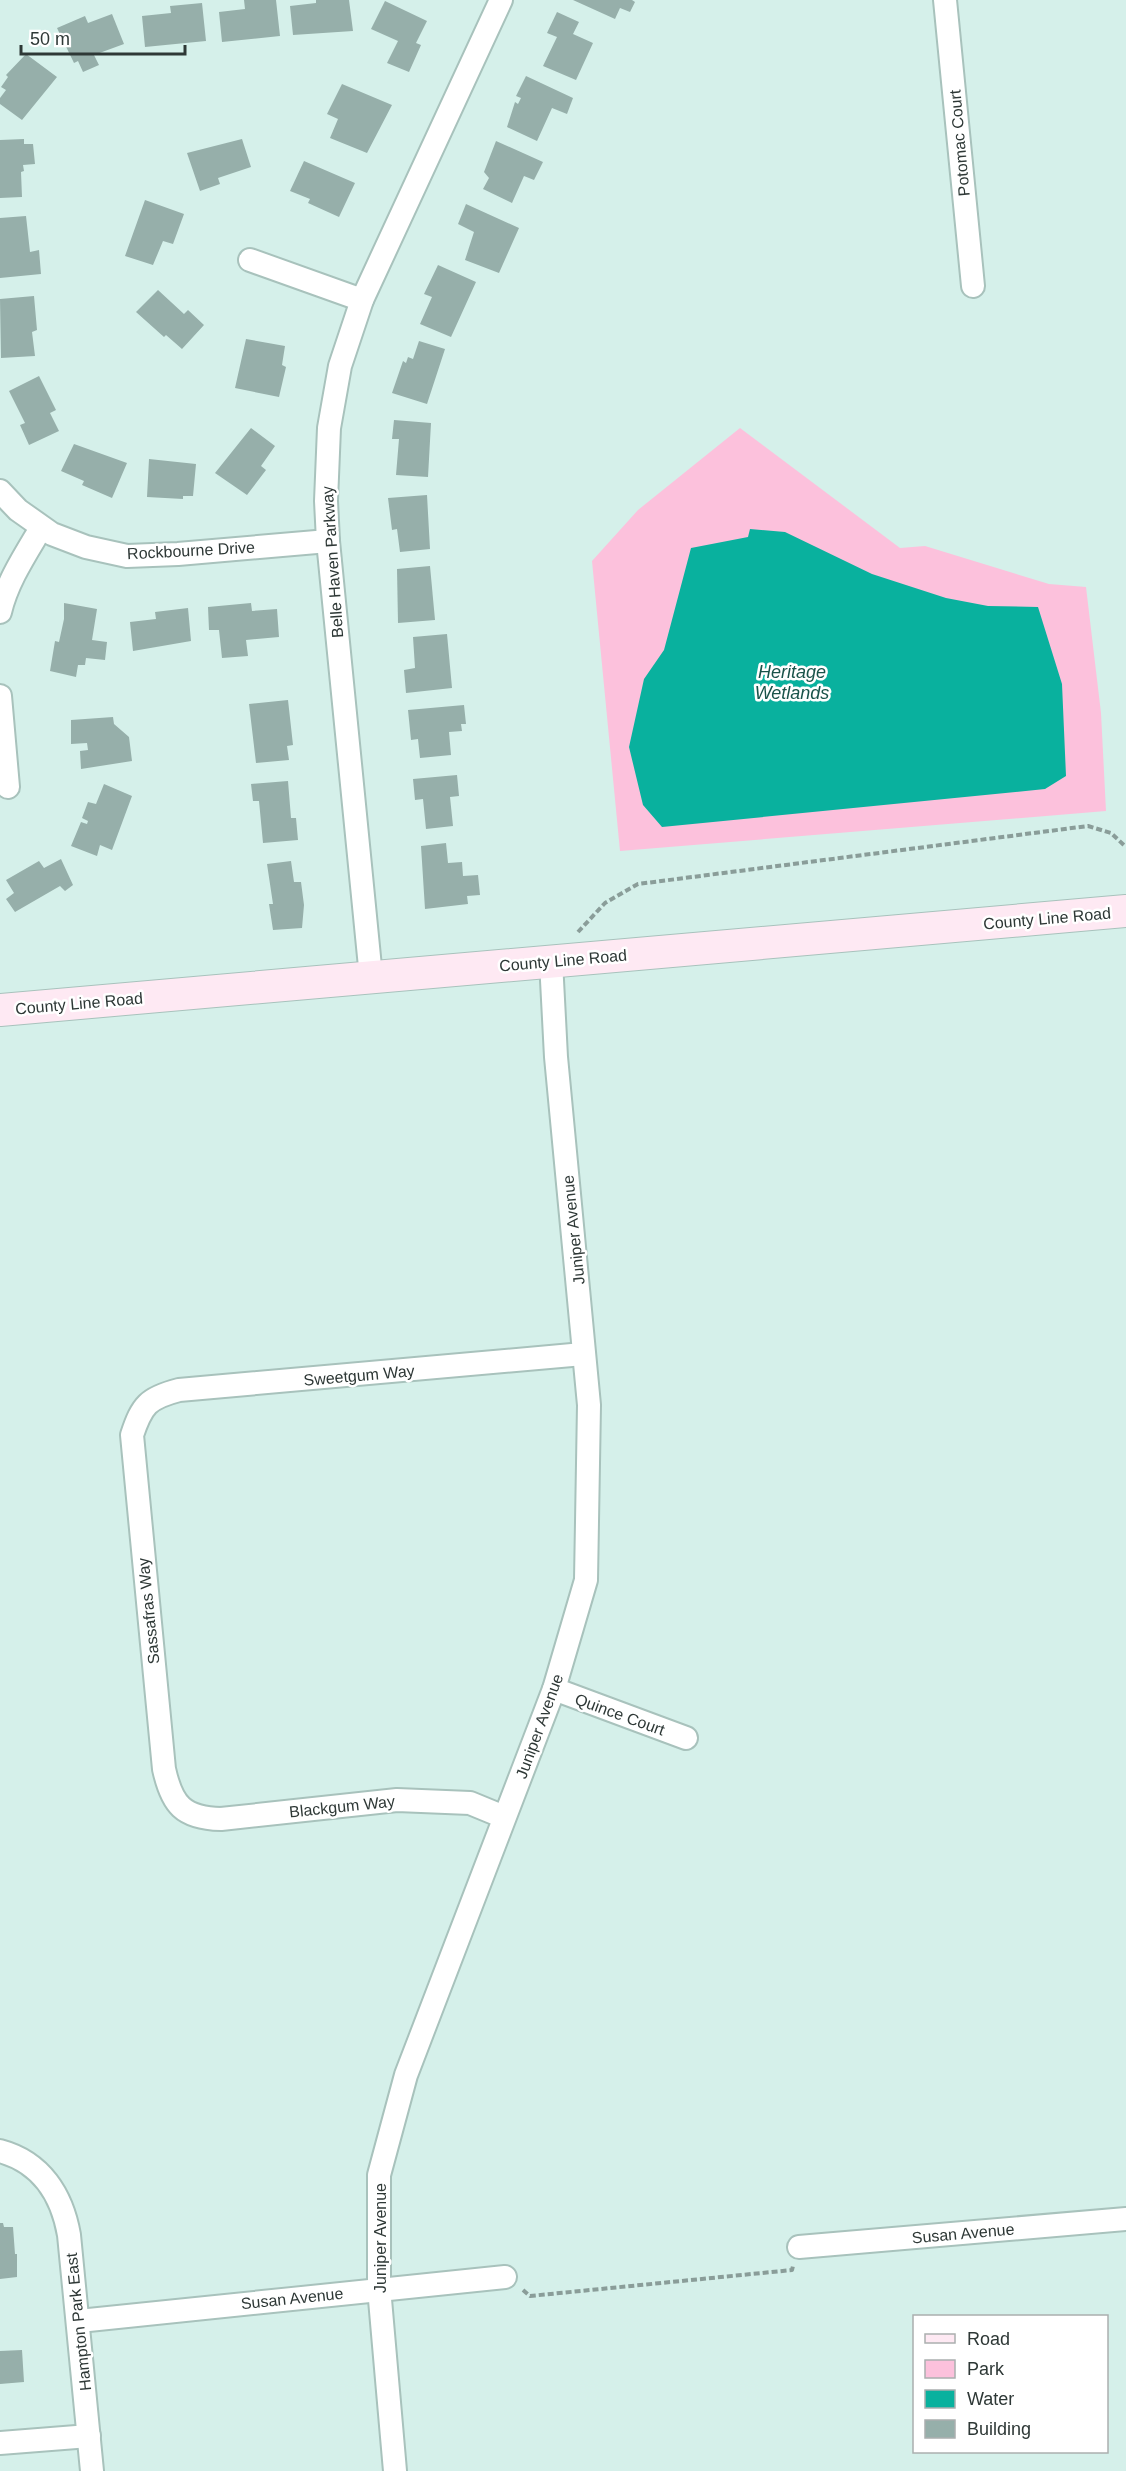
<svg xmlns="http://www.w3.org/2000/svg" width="1126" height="2471" font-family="Helvetica,sans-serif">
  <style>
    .green { fill: #fcc1dc }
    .water { fill: #09b19e }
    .building { fill: #96afaa }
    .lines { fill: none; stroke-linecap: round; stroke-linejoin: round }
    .minor-casing { stroke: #a8c2bc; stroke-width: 26 }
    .secondary-casing { stroke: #a8c2bc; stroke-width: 34 }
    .path { stroke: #8a9d99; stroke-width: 4; stroke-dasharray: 6 3; stroke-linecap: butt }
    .minor { stroke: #fff; stroke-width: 22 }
    .secondary { stroke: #fee9f3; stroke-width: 32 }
    .labels { text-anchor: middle; stroke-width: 5; stroke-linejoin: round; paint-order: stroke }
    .street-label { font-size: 16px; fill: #2e3836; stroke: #fff }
    .water-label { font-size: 18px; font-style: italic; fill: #19534a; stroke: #fff }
  </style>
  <rect width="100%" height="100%" fill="#d5f0ea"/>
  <path class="green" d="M 740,428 L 900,548 L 925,546 L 1049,584 L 1086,587 L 1101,713 L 1106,811 L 620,851 L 592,561 L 638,510 Z"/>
  <path class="water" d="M 750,529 L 785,532 L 872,574 L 946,598 L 988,606 L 1038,607 L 1062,684 L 1066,776 L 1045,789 L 662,827 L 643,805 L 629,747 L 644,679 L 664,650 L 691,548 L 748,537 Z"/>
  <g class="building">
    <path d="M 244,0 L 276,0 L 280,36 L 222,42 L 219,12 L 245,9 Z"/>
    <path d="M 316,0 L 349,0 L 353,31 L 293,35 L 290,6 L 316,3 Z"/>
    <path d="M 573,0 L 632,0 L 635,2 L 630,12 L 620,8 L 615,19 Z"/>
    <path d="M 385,1 L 427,21 L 416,43 L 421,45 L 409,72 L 387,63 L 398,41 L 371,29 Z"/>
    <path d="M 202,3 L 206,41 L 145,47 L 142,16 L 171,13 L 170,6 Z"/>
    <path d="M 557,12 L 579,22 L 573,34 L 593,43 L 576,80 L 543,66 L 557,37 L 547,33 Z"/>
    <path d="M 112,14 L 124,44 L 94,55 L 99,65 L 83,72 L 78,61 L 74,63 L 57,28 L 85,16 L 88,23 Z"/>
    <path d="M 26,54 L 57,77 L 22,120 L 0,104 L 0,98 L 6,90 L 1,87 L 8,77 L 6,75 Z"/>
    <path d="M 526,76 L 573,98 L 567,114 L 552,108 L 537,141 L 507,127 L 515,102 L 518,104 L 521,98 L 516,96 Z"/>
    <path d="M 342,84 L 392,105 L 367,153 L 330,138 L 338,119 L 327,114 Z"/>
    <path d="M 24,139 L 24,144 L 33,144 L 35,164 L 23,165 L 24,171 L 21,172 L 22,197 L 0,198 L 0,140 Z"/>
    <path d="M 242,139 L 251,167 L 218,178 L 220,184 L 200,191 L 187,153 Z"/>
    <path d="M 496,141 L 543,162 L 534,180 L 524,176 L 512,203 L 483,189 L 489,178 L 484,172 Z"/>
    <path d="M 304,161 L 355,183 L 339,217 L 308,203 L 310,199 L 290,191 Z"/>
    <path d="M 145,200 L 184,214 L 173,244 L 163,241 L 153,265 L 125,256 Z"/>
    <path d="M 466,204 L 519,228 L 499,273 L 465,260 L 474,232 L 458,224 Z"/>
    <path d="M 26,216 L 30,252 L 39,250 L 41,274 L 0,278 L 0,218 Z"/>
    <path d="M 438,265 L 476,282 L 451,337 L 420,324 L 432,297 L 424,294 Z"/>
    <path d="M 158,290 L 184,314 L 188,310 L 204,325 L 182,349 L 166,335 L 164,337 L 136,312 Z"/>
    <path d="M 34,296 L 37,330 L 32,332 L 35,356 L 1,358 L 0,299 Z"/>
    <path d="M 246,339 L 285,346 L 282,365 L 286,367 L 279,397 L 235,388 Z"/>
    <path d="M 419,341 L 445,349 L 427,404 L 392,393 L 403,361 L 406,363 L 408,357 L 413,359 Z"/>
    <path d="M 39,376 L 56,410 L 50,413 L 59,431 L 29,445 L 20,425 L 25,423 L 9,391 Z"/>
    <path d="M 394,420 L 431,423 L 428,477 L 396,475 L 399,439 L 392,439 Z"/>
    <path d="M 251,428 L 275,446 L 261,466 L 266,470 L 247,495 L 215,473 Z"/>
    <path d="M 74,444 L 127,463 L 112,498 L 82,485 L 84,481 L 61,471 Z"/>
    <path d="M 149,459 L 196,464 L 193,496 L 183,496 L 183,499 L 147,497 Z"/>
    <path d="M 427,495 L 430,549 L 400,552 L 397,529 L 392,530 L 388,498 Z"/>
    <path d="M 430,566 L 435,620 L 398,623 L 397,569 Z"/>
    <path d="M 64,603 L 97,609 L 92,640 L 107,642 L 105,660 L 86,658 L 85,665 L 78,665 L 76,677 L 50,671 L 55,641 L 59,642 L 64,619 Z"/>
    <path d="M 251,603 L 252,611 L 277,609 L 279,637 L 246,640 L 248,656 L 222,658 L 219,630 L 209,630 L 208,607 Z"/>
    <path d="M 188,608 L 191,641 L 133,651 L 130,622 L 156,619 L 155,612 Z"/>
    <path d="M 447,634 L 452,688 L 406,693 L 404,670 L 415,668 L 413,637 Z"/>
    <path d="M 288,700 L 293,745 L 287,746 L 289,760 L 256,763 L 249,704 Z"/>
    <path d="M 464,705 L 466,724 L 461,724 L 462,731 L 449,732 L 451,755 L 420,758 L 418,739 L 411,740 L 408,710 Z"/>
    <path d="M 113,717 L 114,724 L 129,737 L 132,761 L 81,769 L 80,751 L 88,750 L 87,743 L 71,744 L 71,720 Z"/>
    <path d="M 457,775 L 459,796 L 450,797 L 453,826 L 426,829 L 423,799 L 415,800 L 413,779 Z"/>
    <path d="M 288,781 L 291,818 L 296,818 L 298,840 L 263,843 L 259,801 L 253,801 L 251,784 Z"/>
    <path d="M 104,784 L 132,796 L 112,850 L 100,845 L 97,856 L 71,846 L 81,822 L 87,824 L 88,821 L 82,818 L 88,802 L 96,804 Z"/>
    <path d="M 446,843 L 448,863 L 462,862 L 463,876 L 478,875 L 480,895 L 467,896 L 468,904 L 425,909 L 421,846 Z"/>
    <path d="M 61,859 L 73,885 L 65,891 L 60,886 L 15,912 L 6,899 L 14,893 L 6,880 L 39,861 L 44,868 Z"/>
    <path d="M 291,861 L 294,882 L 301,882 L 304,905 L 302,928 L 273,930 L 269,904 L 273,904 L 267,864 Z"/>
    <path d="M 0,2223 L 3,2223 L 4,2227 L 13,2227 L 15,2254 L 17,2254 L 17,2277 L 0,2279 Z"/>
    <path d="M 22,2350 L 24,2382 L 0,2384 L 0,2351 Z"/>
  </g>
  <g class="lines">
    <defs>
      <g id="minor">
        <path d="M 945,0 L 973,286"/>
        <path d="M 250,260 L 362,300"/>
        <path d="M 0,491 L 18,510 L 52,534 L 86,547 L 127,556 L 178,554 L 328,541"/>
        <path d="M 0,612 C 7,582 25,555 41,528"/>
        <path d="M 0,696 L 8,787"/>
        <path d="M 371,977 L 328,541 L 326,501 L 329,428 L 340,366 L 362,300 L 501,0"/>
        <path d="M 554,1689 L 686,1738"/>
        <path d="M 504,1817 L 470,1803 L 397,1800 L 221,1819 C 183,1818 172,1805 164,1769 L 132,1435 C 142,1405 148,1398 179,1390 L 583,1354"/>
        <path d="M 0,2151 C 41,2162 62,2195 69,2235 L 92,2471"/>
        <path d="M 799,2247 L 1126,2219"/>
        <path d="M 79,2321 L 505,2277"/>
        <path d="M 0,2443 L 89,2436"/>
        <path d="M 395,2471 L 379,2288 L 379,2175 L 406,2075 L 554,1689 L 586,1580 L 589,1405 L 556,1057 L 551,961"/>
      </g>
      <path id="secondary" d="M 0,1010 L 1126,911"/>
    </defs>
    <use href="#minor" class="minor-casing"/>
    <use href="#secondary" class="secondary-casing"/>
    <g class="path">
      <path d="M 578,932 L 605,903 L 638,884 L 1088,826 L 1111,833 L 1126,847"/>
      <path d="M 523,2290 L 530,2296 L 792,2270 L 793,2266"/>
    </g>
    <use href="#minor" class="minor"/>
    <use href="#secondary" class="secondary"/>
  </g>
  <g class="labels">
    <g class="street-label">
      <text transform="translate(959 143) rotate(-95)" y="6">Potomac Court</text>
      <text transform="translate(191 550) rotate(-3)" y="6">Rockbourne Drive</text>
      <text transform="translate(332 562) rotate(-94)" y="6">Belle Haven Parkway</text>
      <text transform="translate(1047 918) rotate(-5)" y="6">County Line Road</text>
      <text transform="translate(563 960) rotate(-5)" y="6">County Line Road</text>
      <text transform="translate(79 1003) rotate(-5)" y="6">County Line Road</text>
      <text transform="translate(573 1230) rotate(-96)" y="6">Juniper Avenue</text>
      <text transform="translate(359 1375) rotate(-5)" y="6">Sweetgum Way</text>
      <text transform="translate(148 1611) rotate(-96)" y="6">Sassafras Way</text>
      <text transform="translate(620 1714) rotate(20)" y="6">Quince Court</text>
      <text transform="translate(539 1726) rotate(-70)" y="6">Juniper Avenue</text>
      <text transform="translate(342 1806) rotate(-6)" y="6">Blackgum Way</text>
      <text transform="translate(963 2233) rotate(-5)" y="6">Susan Avenue</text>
      <text transform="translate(380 2238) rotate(-90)" y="6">Juniper Avenue</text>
      <text transform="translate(292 2298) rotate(-6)" y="6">Susan Avenue</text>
      <text transform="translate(78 2322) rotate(-96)" y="6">Hampton Park East</text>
    </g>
    <g class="water-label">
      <text x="792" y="678">Heritage<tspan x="792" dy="21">Wetlands</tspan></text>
    </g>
  </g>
  <rect x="913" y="2315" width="195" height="138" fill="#ffffff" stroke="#abafaf" stroke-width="1.5"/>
  <rect x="925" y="2334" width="30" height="9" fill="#fee9f3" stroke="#abafaf" stroke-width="1.5"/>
  <text x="967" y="2345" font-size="18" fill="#2e3836">Road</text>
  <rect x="925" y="2360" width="30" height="18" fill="#fcc1dc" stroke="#abafaf" stroke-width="1.5"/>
  <text x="967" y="2375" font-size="18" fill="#2e3836">Park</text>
  <rect x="925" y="2390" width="30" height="18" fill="#09b19e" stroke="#abafaf" stroke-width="1.5"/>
  <text x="967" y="2405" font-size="18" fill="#2e3836">Water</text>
  <rect x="925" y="2420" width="30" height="18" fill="#96afaa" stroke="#abafaf" stroke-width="1.5"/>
  <text x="967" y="2435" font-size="18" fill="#2e3836">Building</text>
  <path d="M21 45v9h164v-9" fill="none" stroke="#2e3836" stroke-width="3"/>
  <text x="30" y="45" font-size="18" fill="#2e3836" stroke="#ffffff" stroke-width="4.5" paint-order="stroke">50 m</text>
</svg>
